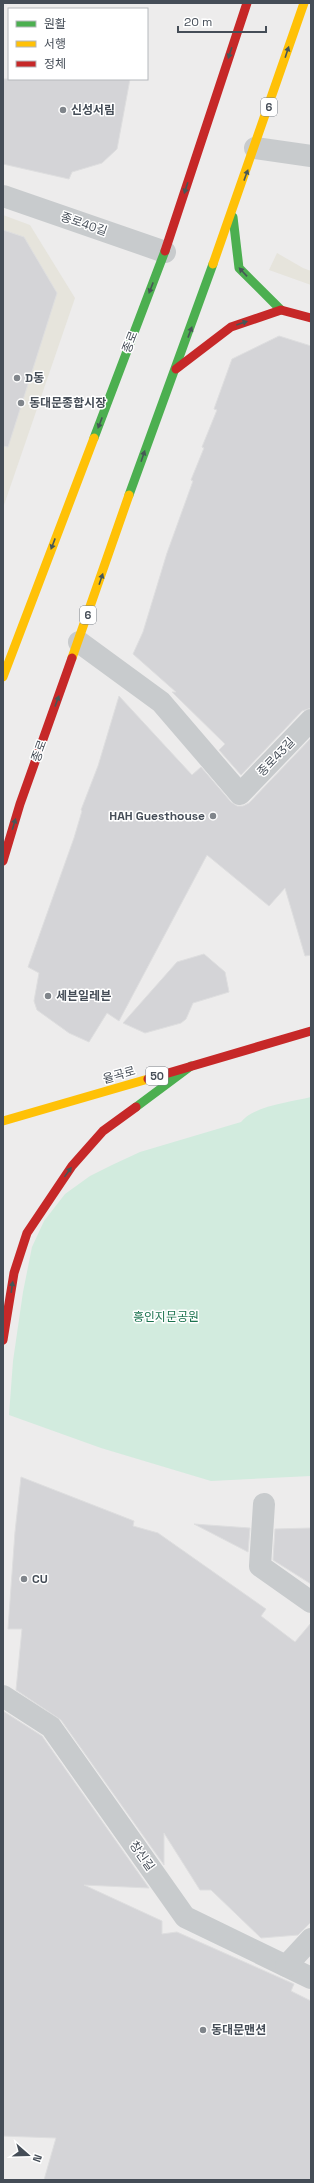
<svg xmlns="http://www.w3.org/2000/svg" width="314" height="2183" font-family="'Space Grotesk','Noto Sans KR',sans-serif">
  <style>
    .commercial { fill: #e6e4dc }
    .green { fill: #d2ebde }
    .building { fill: #d4d4d7; stroke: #dededf }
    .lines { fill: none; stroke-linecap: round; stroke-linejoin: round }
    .street { stroke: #c8cbcd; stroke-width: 22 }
    .fast { stroke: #4caf50; stroke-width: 9 }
    .slow { stroke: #ffc107; stroke-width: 9 }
    .jam { stroke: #c62828; stroke-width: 9 }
    .oneway { fill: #465756 }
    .poi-dot { fill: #80858b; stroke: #fff; stroke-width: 1.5 }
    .labels { text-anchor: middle; stroke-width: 3; stroke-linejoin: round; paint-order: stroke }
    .shield { fill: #fff; stroke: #7d8289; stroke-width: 1 }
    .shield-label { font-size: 11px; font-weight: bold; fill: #454d57 }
    .poi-label { font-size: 12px; font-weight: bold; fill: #454d57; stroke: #fff; text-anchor: start }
    .street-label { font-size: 12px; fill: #454d57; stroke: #fff }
    .park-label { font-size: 12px; fill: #1c734f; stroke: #fff }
  </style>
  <rect width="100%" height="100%" fill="#edecec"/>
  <g class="commercial">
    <path d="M 3,215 L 30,225 L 75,298 L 3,508 Z"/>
    <path d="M 277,253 L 303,268 L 311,271 L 311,285 L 269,270 Z"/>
  </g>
  <path class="green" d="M 311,1097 L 311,1476 L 211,1481 L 101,1448 L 9,1415 L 13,1361 L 23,1292 L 32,1247 L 44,1221 L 65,1194 L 90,1176 L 112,1165 L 140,1152 L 241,1122 C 253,1106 291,1102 311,1097 Z"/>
  <g class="building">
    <path d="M 3,79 L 130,79 L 117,149 L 102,163 L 72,172 L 69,179 L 3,164 Z"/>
    <path d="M 3,230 L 24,237 L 57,293 L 8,447 L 3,446 Z"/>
    <path d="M 279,336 L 311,346 L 311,708 L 302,711 L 241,775 L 219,750 L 225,744 L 172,692 L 176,692 L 133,654 L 143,632 L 167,553 L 193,481 L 191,480 L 204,448 L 202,447 L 217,410 L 214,409 L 232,359 Z"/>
    <path d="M 119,696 L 192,775 L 201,767 L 231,802 L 237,806 L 243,806 L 249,803 L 311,738 L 311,955 L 305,956 L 285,888 L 269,906 L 207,855 L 119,1021 L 107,1013 L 89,1042 L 69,1033 L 37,1010 L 34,1001 L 39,973 L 28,967 L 74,838 L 82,811 L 81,810 L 98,766 Z"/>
    <path d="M 204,954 L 225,972 L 229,992 L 193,1003 L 186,1019 L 181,1023 L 145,1033 L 123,1023 L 177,962 Z"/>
    <path d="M 21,1477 L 134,1521 L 133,1526 L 158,1533 L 266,1609 L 261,1616 L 295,1642 L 311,1623 L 311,1922 L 298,1935 L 261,1938 L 211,1890 L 200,1890 L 164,1833 L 164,1865 L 61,1720 L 16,1690 L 22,1629 L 8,1629 L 15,1532 Z"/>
    <path d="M 194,1524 L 250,1528 L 248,1552 Z"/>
    <path d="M 311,1528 L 311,1584 L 273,1560 L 275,1529 Z"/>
    <path d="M 3,1711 L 42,1736 L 149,1888 L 84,1885 L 162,1921 L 162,1934 L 177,1932 L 294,1984 L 291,1991 L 311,2001 L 311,2180 L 44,2180 L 56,2138 L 3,2136 Z"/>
  </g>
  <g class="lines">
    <g class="street">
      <path d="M 255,148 L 311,156"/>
      <path d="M 3,196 L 165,252"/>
      <path d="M 79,642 L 161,702 L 240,794 L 311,720"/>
      <path d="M 264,1504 L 260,1566 L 311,1602"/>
      <path d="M 3,1696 L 51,1727 L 185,1917 L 311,1978"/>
      <path d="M 286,1966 L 311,1939"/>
    </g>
    <g class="fast">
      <path d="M 233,217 L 239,268 L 281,310"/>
      <path d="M 94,438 L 165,251"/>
      <path d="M 129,495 L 213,264"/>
      <path d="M 136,1107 L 191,1066"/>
    </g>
    <g class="slow">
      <path d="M 213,264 L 304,3"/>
      <path d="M 72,658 L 129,495"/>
      <path d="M 3,677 L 94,438"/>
      <path d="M 3,1121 L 148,1079"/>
    </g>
    <g class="jam">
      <path d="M 165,251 L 247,3"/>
      <path d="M 176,369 L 231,327 L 281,310 L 311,318"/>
      <path d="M 3,861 L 20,804 L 72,658"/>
      <path d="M 148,1079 L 311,1031"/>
      <path d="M 3,1340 L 14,1273 L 27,1233 L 72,1166 L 103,1131 L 136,1107"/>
    </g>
  </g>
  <defs><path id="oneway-solid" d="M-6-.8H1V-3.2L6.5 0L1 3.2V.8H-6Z"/></defs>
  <g class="oneway">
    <use href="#oneway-solid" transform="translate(287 52) rotate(-72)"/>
    <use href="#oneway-solid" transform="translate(230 53) rotate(108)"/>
    <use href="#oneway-solid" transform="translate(246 175) rotate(-70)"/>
    <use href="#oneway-solid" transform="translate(186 188) rotate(108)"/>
    <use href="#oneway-solid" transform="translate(243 272) rotate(-133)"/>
    <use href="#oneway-solid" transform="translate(151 288) rotate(111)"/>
    <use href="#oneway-solid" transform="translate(242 323) rotate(-19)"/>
    <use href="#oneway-solid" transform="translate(190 332) rotate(-70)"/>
    <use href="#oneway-solid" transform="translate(100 423) rotate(111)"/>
    <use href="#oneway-solid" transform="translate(143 456) rotate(-71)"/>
    <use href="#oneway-solid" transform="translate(53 544) rotate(111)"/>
    <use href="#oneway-solid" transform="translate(101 579) rotate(-71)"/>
    <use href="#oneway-solid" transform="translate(57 701) rotate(-70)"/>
    <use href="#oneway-solid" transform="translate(14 824) rotate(-73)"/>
    <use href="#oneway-solid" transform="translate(68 1172) rotate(-54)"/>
    <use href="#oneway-solid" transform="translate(12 1287) rotate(-82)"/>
  </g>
  <g class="poi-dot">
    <circle cx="63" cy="110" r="4"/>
    <circle cx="17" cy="378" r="4"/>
    <circle cx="21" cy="403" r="4"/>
    <circle cx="213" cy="816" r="4"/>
    <circle cx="48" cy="996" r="4"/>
    <circle cx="24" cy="1579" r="4"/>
    <circle cx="203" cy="2030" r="4"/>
  </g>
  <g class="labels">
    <g class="shield">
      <rect x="261" y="98" width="16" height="18" rx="3"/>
      <rect x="80" y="606" width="16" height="18" rx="3"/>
      <rect x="146" y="1067" width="22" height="18" rx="3"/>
    </g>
    <g class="shield-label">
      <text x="269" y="111">6</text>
      <text x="88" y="619">6</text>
      <text x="157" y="1080">50</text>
    </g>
    <g class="poi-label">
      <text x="71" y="114">신성서림</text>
      <text x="25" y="382">D동</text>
      <text x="29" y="407">동대문종합시장</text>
      <text x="205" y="820" text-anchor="end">HAH Guesthouse</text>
      <text x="56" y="1000">세븐일레븐</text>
      <text x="32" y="1583">CU</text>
      <text x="211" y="2034">동대문맨션</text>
    </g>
    <g class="street-label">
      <text transform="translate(84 224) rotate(19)" y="4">종로40길</text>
      <text transform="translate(130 342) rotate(-69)" y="4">종로</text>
      <text transform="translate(39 751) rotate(-70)" y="4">종로</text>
      <text transform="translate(276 757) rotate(-46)" y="4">종로43길</text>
      <text transform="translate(119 1075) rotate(-16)" y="4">율곡로</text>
      <text transform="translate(142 1856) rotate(55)" y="4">창신길</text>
    </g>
    <g class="park-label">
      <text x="166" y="1321">흥인지문공원</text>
    </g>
  </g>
  <rect width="314" height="2183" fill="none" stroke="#454d57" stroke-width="8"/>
  <rect x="8" y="8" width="140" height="72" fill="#ffffff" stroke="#b5b8bc"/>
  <rect x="16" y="21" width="20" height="6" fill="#4caf50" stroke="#b5b8bc"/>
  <text x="44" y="28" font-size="12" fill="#454d57">원활</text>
  <rect x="16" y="41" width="20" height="6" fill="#ffc107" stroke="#b5b8bc"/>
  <text x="44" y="48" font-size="12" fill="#454d57">서행</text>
  <rect x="16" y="61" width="20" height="6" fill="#c62828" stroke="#b5b8bc"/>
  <text x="44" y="68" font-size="12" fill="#454d57">정체</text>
  <g transform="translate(28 2155) rotate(110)" stroke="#ffffff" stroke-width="3" paint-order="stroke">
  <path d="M0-3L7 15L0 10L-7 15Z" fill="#454d57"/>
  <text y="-6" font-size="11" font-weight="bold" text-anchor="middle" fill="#454d57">N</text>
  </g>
  <path d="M178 26v6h88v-6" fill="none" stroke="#454d57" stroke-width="2"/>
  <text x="184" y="26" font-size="12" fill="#454d57" stroke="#ffffff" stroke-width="3" paint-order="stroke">20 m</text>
</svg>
